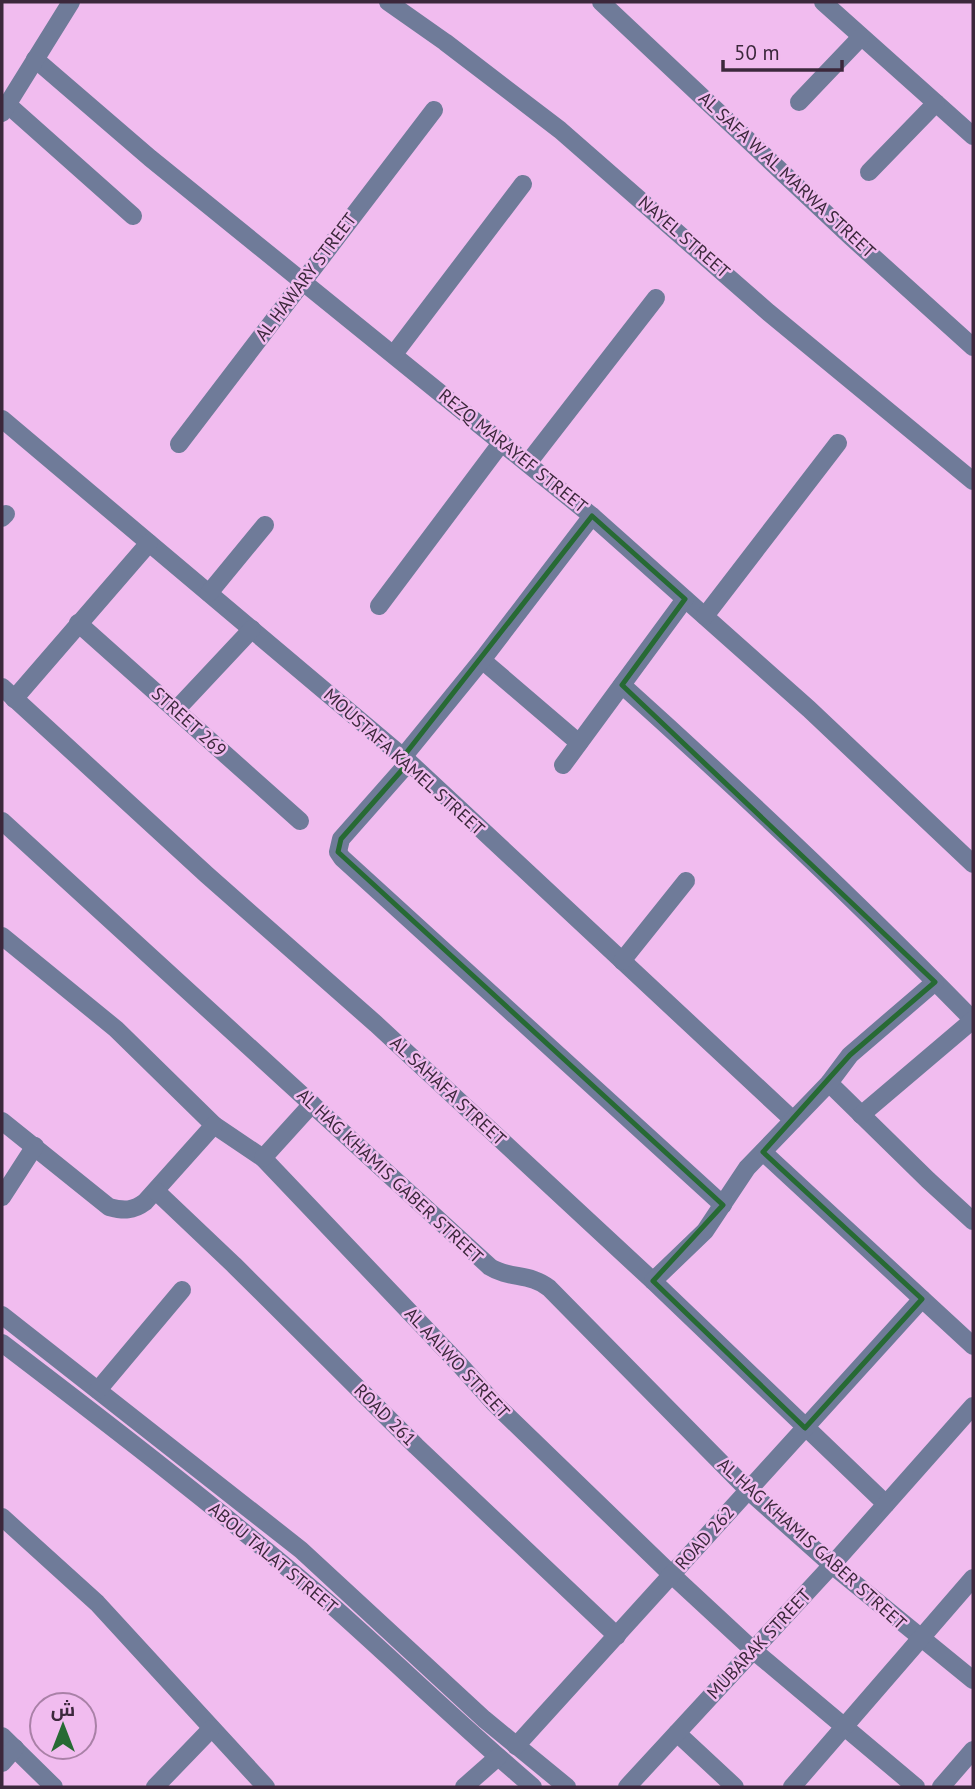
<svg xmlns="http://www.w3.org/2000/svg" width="975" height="1789" font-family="'PT Sans',Cairo,sans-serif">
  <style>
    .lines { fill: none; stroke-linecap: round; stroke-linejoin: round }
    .minor { stroke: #6f7b99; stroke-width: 18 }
    .marked { fill: none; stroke: #276a34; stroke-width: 5; stroke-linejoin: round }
    .labels { text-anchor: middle; stroke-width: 5; stroke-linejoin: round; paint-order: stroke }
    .street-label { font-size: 18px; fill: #3c283c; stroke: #f1bcef }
  </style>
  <rect width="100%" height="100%" fill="#f1bcef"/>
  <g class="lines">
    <g class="minor">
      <path d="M 388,2 L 445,42 L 560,130 L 768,312 L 973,481"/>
      <path d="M 601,2 L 851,237 L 973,347"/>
      <path d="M 823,2 L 973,136"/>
      <path d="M 35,59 L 150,158 L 592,516 L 809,709 L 973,864"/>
      <path d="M 799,102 L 861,37"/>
      <path d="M 7,104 L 133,216"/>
      <path d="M 2,113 L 71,2"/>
      <path d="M 869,172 L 936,103"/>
      <path d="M 394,354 L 523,184"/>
      <path d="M 2,419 L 409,762 L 793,1120"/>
      <path d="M 179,444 L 434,110"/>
      <path d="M 528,463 L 656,298"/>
      <path d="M 2,518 L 6,514"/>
      <path d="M 209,593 L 265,525"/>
      <path d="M 379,606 L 502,442"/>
      <path d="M 705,616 L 838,443"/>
      <path d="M 78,623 L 300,821"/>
      <path d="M 482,660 L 579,743"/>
      <path d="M 622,685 C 742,793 860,904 973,1020"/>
      <path d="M 2,687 L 207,875 L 376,1024 L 653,1281 L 886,1504"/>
      <path d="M 14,699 L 149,543"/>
      <path d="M 176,710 L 252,629"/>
      <path d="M 403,757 L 482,660 L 592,516"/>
      <path d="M 409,762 L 341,839 L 338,852 L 342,858 L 723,1205"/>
      <path d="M 563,765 L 685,599"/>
      <path d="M 2,821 L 490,1267 C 509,1279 531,1273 549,1288 L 749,1491 L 832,1565 L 973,1680"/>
      <path d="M 2,936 L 116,1029 L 214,1125 L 263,1158 L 460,1365 L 494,1403 L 672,1575 L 753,1650 L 916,1787"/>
      <path d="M 622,961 L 686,881"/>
      <path d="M 829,1083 L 928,1180 L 973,1221"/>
      <path d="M 861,1115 L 973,1020"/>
      <path d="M 2,1121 L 109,1207 C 124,1211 133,1211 145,1202 L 214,1125"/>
      <path d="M 763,1152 L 973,1346"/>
      <path d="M 263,1158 L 312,1104"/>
      <path d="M 156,1191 L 234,1265 L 416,1446 L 617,1636"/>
      <path d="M 2,1197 L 35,1146"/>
      <path d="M 653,1281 L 705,1231 L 747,1168 L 829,1083 L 850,1055 L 935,982"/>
      <path d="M 2,1315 L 301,1550 L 484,1719 L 567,1787"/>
      <path d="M 2,1343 C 115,1429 229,1517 337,1610 C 403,1669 466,1730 533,1787"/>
      <path d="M 98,1390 L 182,1290"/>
      <path d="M 2,1517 L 97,1603 L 266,1787"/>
      <path d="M 677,1733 L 735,1787"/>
      <path d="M 2,1736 L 54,1787"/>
      <path d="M 516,1746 L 922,1299"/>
      <path d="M 2,1763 L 15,1748"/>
      <path d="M 155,1787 L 211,1729"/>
      <path d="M 464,1787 L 498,1757"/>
      <path d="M 627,1787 L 832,1565 L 973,1406"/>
      <path d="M 792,1787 L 973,1578"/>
      <path d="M 941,1787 L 973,1750"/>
    </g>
  </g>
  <path class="marked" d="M 592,516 L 685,599 L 622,685 L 935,982 L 850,1055 L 763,1152 L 922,1299 L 805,1428 L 653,1281 L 723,1205 L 338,852 L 341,839 L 409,762 L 403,757 Z"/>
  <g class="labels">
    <g class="street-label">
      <text transform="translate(787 175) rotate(43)" y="6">AL SAFA W AL MARWA STREET</text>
      <text transform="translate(684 237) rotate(41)" y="6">NAYEL STREET</text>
      <text transform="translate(306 277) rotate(-53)" y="6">AL HAWARY STREET</text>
      <text transform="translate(513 451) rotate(39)" y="6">REZQ MARAYEF STREET</text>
      <text transform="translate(189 722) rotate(42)" y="6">STREET 269</text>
      <text transform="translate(404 762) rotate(42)" y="6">MOUSTAFA KAMEL STREET</text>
      <text transform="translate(448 1091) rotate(43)" y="6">AL SAHAFA STREET</text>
      <text transform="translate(390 1176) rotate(43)" y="6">AL HAG KHAMIS GABER STREET</text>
      <text transform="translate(457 1363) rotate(47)" y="6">AL AALWO STREET</text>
      <text transform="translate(385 1415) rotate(45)" y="6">ROAD 261</text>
      <text transform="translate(705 1538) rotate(-48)" y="6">ROAD 262</text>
      <text transform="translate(812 1544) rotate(42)" y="6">AL HAG KHAMIS GABER STREET</text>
      <text transform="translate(273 1558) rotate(40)" y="6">ABOU TALAT STREET</text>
      <text transform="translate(759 1644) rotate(-47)" y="6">MUBARAK STREET</text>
    </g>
  </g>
  <rect width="975" height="1789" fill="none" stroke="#3c283c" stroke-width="7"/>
  <g transform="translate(63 1726)"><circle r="33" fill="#f1bcef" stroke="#a981a7" stroke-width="2"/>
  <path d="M0-5L12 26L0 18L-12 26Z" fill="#276a34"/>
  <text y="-10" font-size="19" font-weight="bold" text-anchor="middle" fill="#3c283c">ش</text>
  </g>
  <path d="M723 60v10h119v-10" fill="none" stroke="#3c283c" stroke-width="3.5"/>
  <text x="734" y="60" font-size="21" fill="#3c283c" stroke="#f1bcef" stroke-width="5" paint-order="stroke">50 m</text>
</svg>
